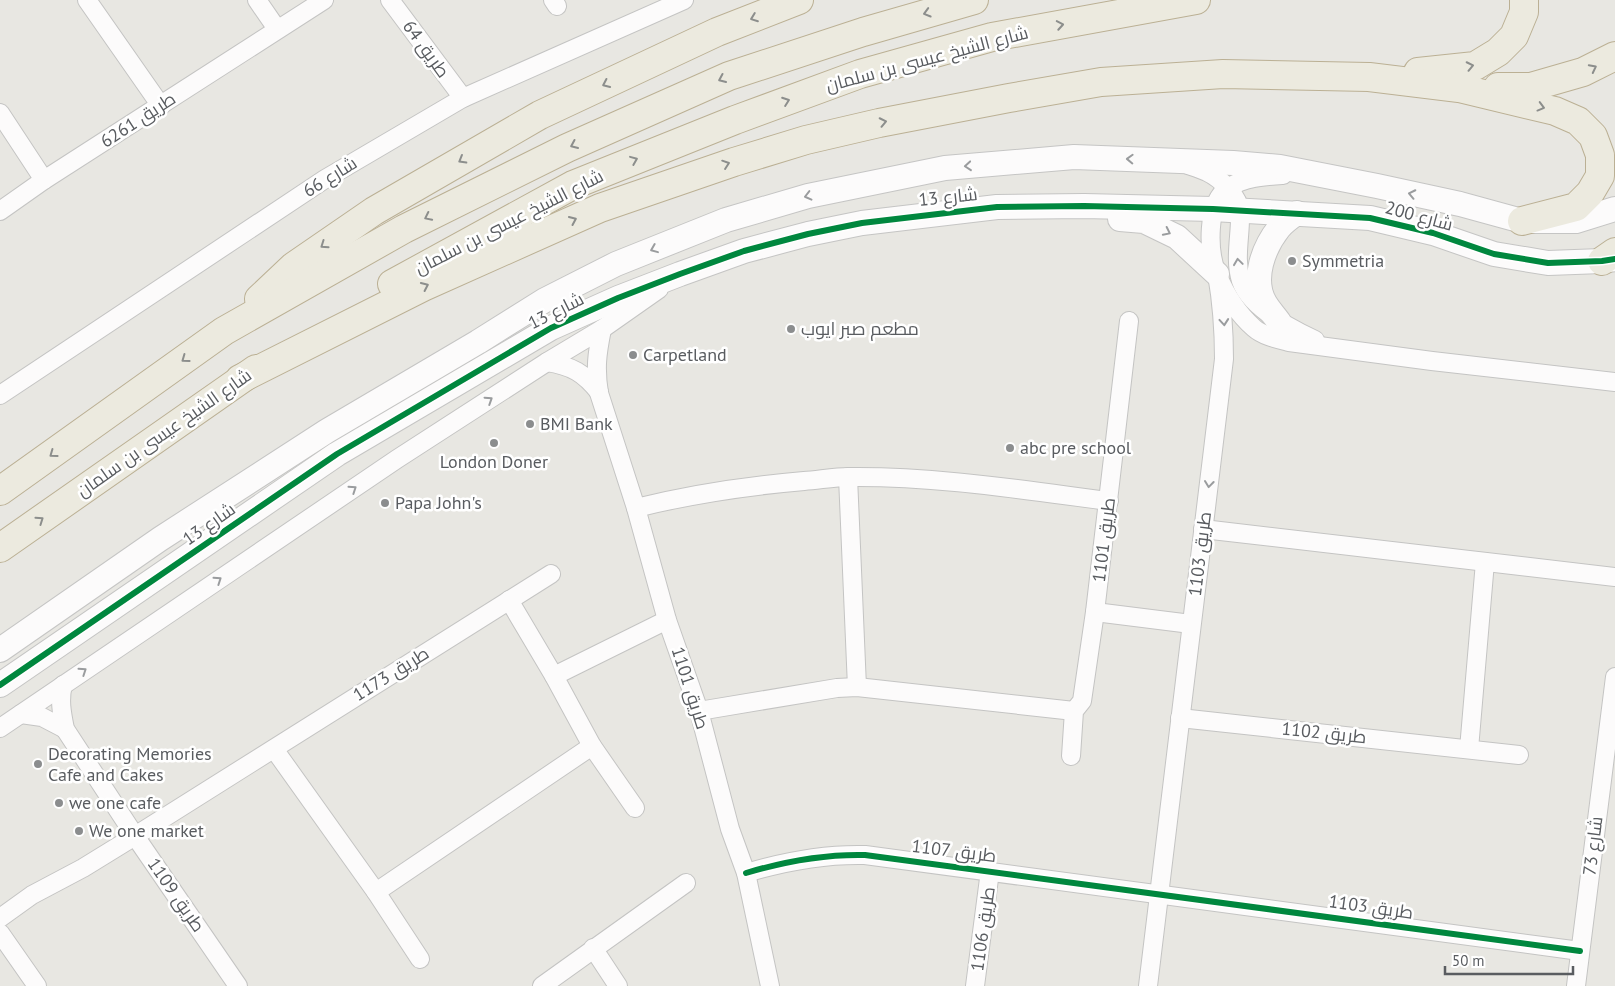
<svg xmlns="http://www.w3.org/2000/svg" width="1615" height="986" font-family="'PT Sans',Cairo,sans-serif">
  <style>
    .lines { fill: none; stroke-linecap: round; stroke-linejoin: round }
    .street-casing { stroke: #c4c4c3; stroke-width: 20 }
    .secondary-casing { stroke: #c5c5c4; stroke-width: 26 }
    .highway-casing { stroke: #bbb094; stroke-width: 30 }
    .street { stroke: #fcfbfb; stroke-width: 18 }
    .secondary { stroke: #fcfbfb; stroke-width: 24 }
    .highway { stroke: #eceadf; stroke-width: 28 }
    .cycleway-casing { stroke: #fff; stroke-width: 9 }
    .cycleway { stroke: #00873e; stroke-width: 6 }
    .oneway { stroke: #8c8e8c }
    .oneway2 { stroke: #9a9c9e }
    .poi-dot { fill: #8b8d8e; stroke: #fff; stroke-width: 2 }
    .labels { text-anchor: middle; stroke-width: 5; stroke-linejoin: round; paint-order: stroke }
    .street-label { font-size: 18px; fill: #595c60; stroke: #fff }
    .poi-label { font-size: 18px; fill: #595c60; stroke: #fff; text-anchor: start }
  </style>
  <rect width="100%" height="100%" fill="#e8e7e2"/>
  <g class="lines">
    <defs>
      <g id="street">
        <path d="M 87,0 L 161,106"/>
        <path d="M 257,0 L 277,29"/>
        <path d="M 390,0 L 463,98"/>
        <path d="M 553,0 L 557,6"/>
        <path d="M 0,113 L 44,180"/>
        <path d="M 1188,165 C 1194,167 1201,169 1207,172 C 1220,178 1239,196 1240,212 C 1241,235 1234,258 1241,281 C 1250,308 1291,329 1315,340"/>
        <path d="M 1283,175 C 1265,176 1244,177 1228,188 C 1206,203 1208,252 1217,274 C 1225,293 1238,314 1254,328 C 1263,336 1277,339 1289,342 L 1432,361 L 1615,382"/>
        <path d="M 0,211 L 44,180 L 324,0"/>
        <path d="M 602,329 C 597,354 595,368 599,393 L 636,508 L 667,620 L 699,711 L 730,829 L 746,873 L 770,986"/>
        <path d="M 547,362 C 572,366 584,373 599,392"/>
        <path d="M 0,395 L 325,179 L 463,98 L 684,0"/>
        <path d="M 848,477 L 857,687"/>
        <path d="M 636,508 C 692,494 746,486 804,481 C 819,480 834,477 849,477 C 936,476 1023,490 1109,501"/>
        <path d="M 1203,529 L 1615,577"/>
        <path d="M 509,600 L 554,676 L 592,746 L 635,808"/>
        <path d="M 1095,612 L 1191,624"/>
        <path d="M 554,676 L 667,620"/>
        <path d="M 63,685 C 59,700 62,714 65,729 L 135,836 L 238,986"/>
        <path d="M 699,711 L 837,688 L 857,687 L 1074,711"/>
        <path d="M 21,714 L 42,717 L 65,729"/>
        <path d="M 1180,718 L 1519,755"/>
        <path d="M 0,728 L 397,459 L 547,362 L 602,329 L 659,289"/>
        <path d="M 274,749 L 376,892 L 420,959"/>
        <path d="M 1469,749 L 1485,562"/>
        <path d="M 1071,756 L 1074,711 L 1082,701 L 1095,612 L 1129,321"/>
        <path d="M 746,873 C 786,861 824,854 865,855 L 1580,951"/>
        <path d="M 376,892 L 592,746"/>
        <path d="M 0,918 L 32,895 L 83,868 L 135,836 L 551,574"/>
        <path d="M 0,933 L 37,986"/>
        <path d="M 593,948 L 618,986"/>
        <path d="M 542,986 L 686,883"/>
        <path d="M 975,986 L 990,871"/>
        <path d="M 1148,986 L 1224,359 C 1224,330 1222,303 1217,274"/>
        <path d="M 1576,986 L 1615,677"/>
      </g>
      <g id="secondary">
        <path d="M 1120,219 L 1144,221 L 1177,237 L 1217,274"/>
        <path d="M 1279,322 C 1275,316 1269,310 1265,303 C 1251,279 1264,247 1279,228 C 1284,222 1291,217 1297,213"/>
        <path d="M 0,650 L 160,539 L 327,431 L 478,342 L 545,300 L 616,264 L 726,220 L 808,196 L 945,168 L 1074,157 L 1233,163 L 1280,167 L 1377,186 L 1460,204 L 1522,221 L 1576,221 L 1615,209"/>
        <path d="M 0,685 L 337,454 L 551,328 L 618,298 L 680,274 L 744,251 L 808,234 L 862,223 L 997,207 L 1084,206 L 1213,209 L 1370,218 L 1433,233 L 1494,254 L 1548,263 L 1602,261 L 1615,259"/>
      </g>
      <g id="highway">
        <path d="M 1418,72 L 1475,66 L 1498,52 L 1514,36 L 1524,12 L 1524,0"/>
        <path d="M 1498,87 L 1531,87 L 1583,72 L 1615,56"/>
        <path d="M 1602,261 L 1615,252"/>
        <path d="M 392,284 L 573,185 L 735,120 L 860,74 L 992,37 L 1196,0"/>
        <path d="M 259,299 L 294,266 L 374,211 L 540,115 L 717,32 L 799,0"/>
        <path d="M 240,379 L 423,287 L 600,208 L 734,162 L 806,140 L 879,123 L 1009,98 L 1101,82 L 1223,74 L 1369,77 L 1459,88 L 1555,111 L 1578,121 L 1593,136 L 1600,155 L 1600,176 L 1590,193 L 1576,207 L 1522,221"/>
        <path d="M 0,491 L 224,331 L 404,229 L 567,148 L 729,76 L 863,32 L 974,0"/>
        <path d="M 0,548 L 256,369"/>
      </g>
    </defs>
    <use href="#street" class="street-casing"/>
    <use href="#secondary" class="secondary-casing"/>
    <use href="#highway" class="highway-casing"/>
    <use href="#street" class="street"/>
    <use href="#secondary" class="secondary"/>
    <use href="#highway" class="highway"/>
    <defs>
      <g id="cycleway">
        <path d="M 0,685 L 337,454 L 551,328 L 618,298 L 680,274 L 744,251 L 808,234 L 862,223 L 997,207 L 1084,206 L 1213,209 L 1370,218 L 1433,233 L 1494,254 L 1548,263 L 1602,261 L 1615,259"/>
        <path d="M 746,873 C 786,861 824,854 865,855 L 1580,951"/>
      </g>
    </defs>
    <use href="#cycleway" class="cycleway-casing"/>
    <use href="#cycleway" class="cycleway"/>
  </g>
  <defs><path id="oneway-chevron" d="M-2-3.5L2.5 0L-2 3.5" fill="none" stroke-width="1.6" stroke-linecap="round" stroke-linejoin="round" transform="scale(1.25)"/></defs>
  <g class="oneway">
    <use href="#oneway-chevron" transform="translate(927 13) rotate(164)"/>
    <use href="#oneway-chevron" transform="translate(754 18) rotate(159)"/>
    <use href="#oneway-chevron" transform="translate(1060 25) rotate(-10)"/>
    <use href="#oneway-chevron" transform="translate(1470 66) rotate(-12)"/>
    <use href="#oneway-chevron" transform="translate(1593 68) rotate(-27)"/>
    <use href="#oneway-chevron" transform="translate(722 79) rotate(156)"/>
    <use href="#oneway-chevron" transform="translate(606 84) rotate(155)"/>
    <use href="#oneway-chevron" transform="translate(786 101) rotate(-20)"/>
    <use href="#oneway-chevron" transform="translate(1541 107) rotate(15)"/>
    <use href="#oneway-chevron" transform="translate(883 122) rotate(-12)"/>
    <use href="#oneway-chevron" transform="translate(574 145) rotate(156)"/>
    <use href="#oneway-chevron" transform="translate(462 160) rotate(150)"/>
    <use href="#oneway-chevron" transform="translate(634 160) rotate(-22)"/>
    <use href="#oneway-chevron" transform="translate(726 164) rotate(-19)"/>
    <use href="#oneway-chevron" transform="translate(428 217) rotate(154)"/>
    <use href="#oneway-chevron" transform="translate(573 220) rotate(-24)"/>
    <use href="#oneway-chevron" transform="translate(324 245) rotate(145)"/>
    <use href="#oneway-chevron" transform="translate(425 286) rotate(-25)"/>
    <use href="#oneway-chevron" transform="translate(185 359) rotate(144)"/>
    <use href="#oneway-chevron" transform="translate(53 454) rotate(144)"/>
    <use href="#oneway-chevron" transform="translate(40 520) rotate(-35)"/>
  </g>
  <g class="oneway2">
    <use href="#oneway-chevron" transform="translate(1130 159) rotate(-178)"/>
    <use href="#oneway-chevron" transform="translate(968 166) rotate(175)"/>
    <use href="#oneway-chevron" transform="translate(1412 194) rotate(-168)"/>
    <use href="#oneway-chevron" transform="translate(808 196) rotate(166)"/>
    <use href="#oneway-chevron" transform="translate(1167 232) rotate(26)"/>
    <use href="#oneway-chevron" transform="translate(654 249) rotate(158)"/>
    <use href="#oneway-chevron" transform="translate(1238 262) rotate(-98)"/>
    <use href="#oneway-chevron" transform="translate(1224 322) rotate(85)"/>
    <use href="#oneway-chevron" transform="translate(489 400) rotate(-33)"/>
    <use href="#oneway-chevron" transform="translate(1209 484) rotate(97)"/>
    <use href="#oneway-chevron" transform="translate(353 489) rotate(-34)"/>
    <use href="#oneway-chevron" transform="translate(218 580) rotate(-34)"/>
    <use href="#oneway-chevron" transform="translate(83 671) rotate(-34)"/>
  </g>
  <g class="poi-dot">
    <circle cx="1292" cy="261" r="5"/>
    <circle cx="791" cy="329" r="5"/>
    <circle cx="633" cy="355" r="5"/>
    <circle cx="530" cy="424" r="5"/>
    <circle cx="494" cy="443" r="5"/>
    <circle cx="1010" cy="448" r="5"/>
    <circle cx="385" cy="503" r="5"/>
    <circle cx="38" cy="764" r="5"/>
    <circle cx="59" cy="803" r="5"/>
    <circle cx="79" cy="831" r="5"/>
  </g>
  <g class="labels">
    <g class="street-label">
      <text transform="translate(426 49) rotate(54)" y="6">طريق 64</text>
      <text transform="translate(927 59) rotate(-15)" y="6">شارع الشيخ عيسى بن سلمان</text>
      <text transform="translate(138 120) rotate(-33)" y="6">طريق 6261</text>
      <text transform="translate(330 177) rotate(-32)" y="6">شارع 66</text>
      <text transform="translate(948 197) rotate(-6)" y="6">شارع 13</text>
      <text transform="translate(1419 216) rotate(15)" y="6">شارع 200</text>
      <text transform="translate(509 222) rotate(-27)" y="6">شارع الشيخ عيسى بن سلمان</text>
      <text transform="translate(556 311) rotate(-27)" y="6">شارع 13</text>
      <text transform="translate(164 433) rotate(-35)" y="6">شارع الشيخ عيسى بن سلمان</text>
      <text transform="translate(209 524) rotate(-35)" y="6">شارع 13</text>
      <text transform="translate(1104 540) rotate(-83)" y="6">طريق 1101</text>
      <text transform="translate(1200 554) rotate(-83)" y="6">طريق 1103</text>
      <text transform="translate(391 674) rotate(-32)" y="6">طريق 1173</text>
      <text transform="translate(690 688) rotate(72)" y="6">طريق 1101</text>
      <text transform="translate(1324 733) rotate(6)" y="6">طريق 1102</text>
      <text transform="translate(1593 846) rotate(-83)" y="6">شارع 73</text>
      <text transform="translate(954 851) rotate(7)" y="6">طريق 1107</text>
      <text transform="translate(176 895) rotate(55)" y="6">طريق 1109</text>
      <text transform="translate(1371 907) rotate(8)" y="6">طريق 1103</text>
      <text transform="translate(983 929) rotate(-82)" y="6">طريق 1106</text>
    </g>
    <g class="poi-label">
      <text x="1302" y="267">Symmetria</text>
      <text x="801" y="335">مطعم صبر ايوب</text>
      <text x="643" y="361">Carpetland</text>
      <text x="540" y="430">BMI Bank</text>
      <text x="1020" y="454">abc pre school</text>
      <text x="494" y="468" text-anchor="middle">London Doner</text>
      <text x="395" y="509">Papa John's</text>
      <text x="48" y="760">Decorating Memories<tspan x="48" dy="21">Cafe and Cakes</tspan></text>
      <text x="69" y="809">we one cafe</text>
      <text x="89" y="837">We one market</text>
    </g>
  </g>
  <path d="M1445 966v8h128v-8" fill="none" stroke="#595c60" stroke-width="2.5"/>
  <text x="1452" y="966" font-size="15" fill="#595c60" stroke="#ffffff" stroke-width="4" paint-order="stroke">50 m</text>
</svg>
